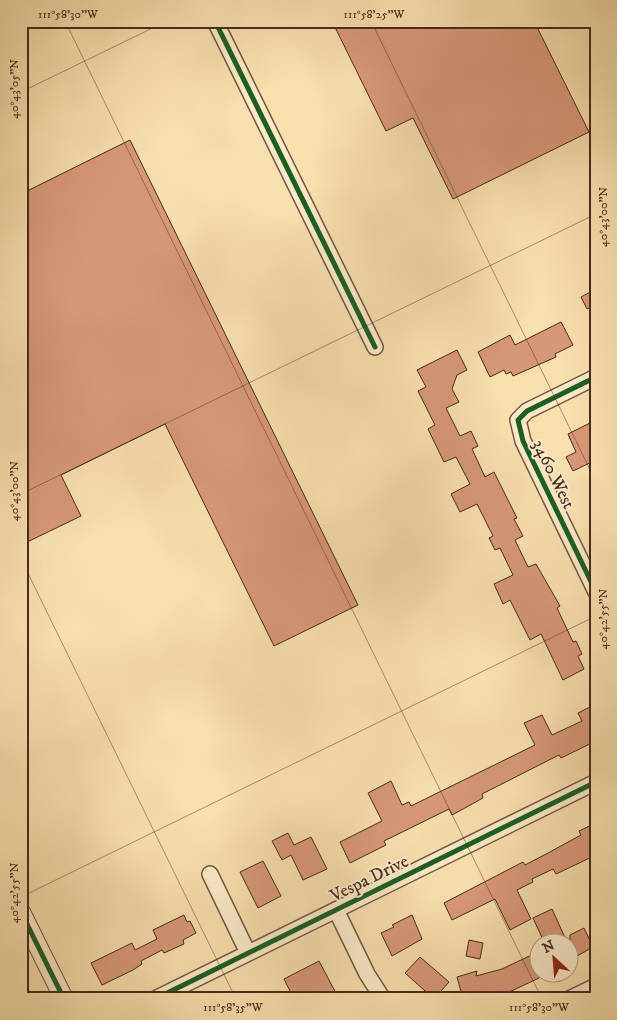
<svg xmlns="http://www.w3.org/2000/svg" width="617" height="1020" font-family="'IM FELL DW Pica',serif">
  <style>
    .building { fill: #d79877; stroke: #482a1d }
    .lines { fill: none; stroke-linecap: round; stroke-linejoin: round }
    .minor-casing { stroke: #745741; stroke-width: 18 }
    .tertiary-casing { stroke: #745741; stroke-width: 20 }
    .minor { stroke: #faeaca; stroke-width: 15 }
    .tertiary { stroke: #faeaca; stroke-width: 18 }
    .cycleway-casing { stroke: #faeaca; stroke-width: 8 }
    .cycleway { stroke: #1b5e20; stroke-width: 5 }
    .ticks { fill: none; stroke: #482a1d; stroke-width: 1; stroke-opacity: 0.45 }
    .labels { text-anchor: middle; stroke-width: 4; stroke-linejoin: round; paint-order: stroke }
    .street-label { font-size: 18px; fill: #482a1d; stroke: #faeaca }
    .neatline { fill: none; stroke: #482a1d; stroke-width: 2 }
    .ticks-label { font-size: 12px; text-anchor: middle; fill: #482a1d }
  </style>
  <rect width="100%" height="100%" fill="#f8dfae"/>
  <filter id="stains"><feTurbulence type="fractalNoise" baseFrequency=".004" numOctaves="4"/><feColorMatrix values="0 0 0 0 .2 0 0 0 0 .09 0 0 0 0 .02 0 0 0 .5 -.17"/></filter>
  <radialGradient id="worn" r=".72"><stop offset=".6" stop-color="#630" stop-opacity="0"/><stop offset="1" stop-color="#630" stop-opacity=".3"/></radialGradient>
  <g class="building">
    <path d="M 332,21 L 534,21 L 589,132 L 453,199 L 413,118 L 386,131 Z"/>
    <path d="M 130,140 L 358,605 L 274,646 L 165,424 L 61,475 L 81,516 L 21,545 L 21,194 Z"/>
    <path d="M 596,289 L 596,305 L 587,309 L 581,297 Z"/>
    <path d="M 561,322 L 573,345 L 555,354 L 556,357 L 513,376 L 511,372 L 506,374 L 504,370 L 490,377 L 478,352 L 510,335 L 515,345 Z"/>
    <path d="M 457,350 L 467,370 L 457,375 L 452,389 L 459,402 L 446,408 L 460,436 L 471,431 L 478,446 L 472,449 L 485,477 L 494,472 L 517,518 L 514,519 L 523,536 L 515,540 L 528,567 L 536,564 L 560,606 L 557,608 L 573,642 L 576,641 L 582,654 L 578,656 L 584,669 L 563,680 L 541,634 L 530,640 L 510,600 L 503,604 L 494,584 L 513,575 L 500,548 L 495,550 L 489,538 L 493,536 L 477,504 L 460,512 L 451,494 L 470,484 L 456,457 L 444,462 L 428,429 L 435,425 L 418,391 L 426,387 L 417,370 Z"/>
    <path d="M 592,422 L 596,431 L 596,460 L 573,471 L 566,457 L 576,452 L 568,434 Z"/>
    <path d="M 596,704 L 596,741 L 561,758 L 559,755 L 482,794 L 483,798 L 452,815 L 449,809 L 384,841 L 386,845 L 350,863 L 340,842 L 382,821 L 368,793 L 391,781 L 402,805 L 409,802 L 411,806 L 535,745 L 524,723 L 542,715 L 552,735 L 582,721 L 578,713 Z"/>
    <path d="M 596,823 L 596,855 L 556,874 L 553,869 L 532,879 L 533,882 L 517,890 L 531,919 L 510,930 L 495,899 L 452,920 L 444,903 L 523,862 L 525,865 L 548,853 L 581,835 L 579,831 Z"/>
    <path d="M 288,833 L 294,845 L 311,837 L 327,869 L 303,880 L 291,855 L 282,860 L 272,841 Z"/>
    <path d="M 263,861 L 281,896 L 258,908 L 240,872 Z"/>
    <path d="M 552,909 L 567,942 L 544,942 L 533,918 Z"/>
    <path d="M 184,915 L 187,922 L 190,921 L 196,933 L 183,940 L 184,944 L 164,953 L 162,950 L 141,961 L 142,964 L 133,970 L 102,985 L 91,963 L 132,943 L 135,950 L 157,939 L 153,930 Z"/>
    <path d="M 412,915 L 422,939 L 392,956 L 381,933 L 394,927 L 392,925 Z"/>
    <path d="M 584,928 L 593,947 L 570,960 L 570,935 Z"/>
    <path d="M 469,940 L 483,943 L 480,959 L 466,956 Z"/>
    <path d="M 540,951 L 539,978 L 505,994 L 490,999 L 463,999 L 457,977 L 477,971 L 476,976 L 502,969 Z"/>
    <path d="M 420,957 L 449,982 L 434,999 L 405,973 Z"/>
    <path d="M 319,961 L 339,999 L 313,999 L 310,993 L 294,999 L 284,979 Z"/>
  </g>
  <g class="lines">
    <defs>
      <g id="minor">
        <path d="M 215,21 L 375,347"/>
        <path d="M 596,377 L 527,411 L 518,420 L 523,441 L 596,592"/>
        <path d="M 210,874 L 248,953"/>
        <path d="M 336,910 L 367,974 L 383,999"/>
        <path d="M 155,999 L 596,782"/>
        <path d="M 569,999 L 596,986"/>
      </g>
      <path id="tertiary" d="M 21,912 L 64,999"/>
    </defs>
    <use href="#minor" class="minor-casing"/>
    <use href="#tertiary" class="tertiary-casing"/>
    <use href="#minor" class="minor"/>
    <use href="#tertiary" class="tertiary"/>
    <defs>
      <g id="cycleway">
        <path d="M 215,21 L 375,347"/>
        <path d="M 596,377 L 527,411 L 518,420 L 523,441 L 596,592"/>
        <path d="M 21,912 L 64,999"/>
        <path d="M 155,999 L 596,782"/>
      </g>
    </defs>
    <use href="#cycleway" class="cycleway-casing"/>
    <use href="#cycleway" class="cycleway"/>
  </g>
  <path class="ticks" d="M 65,21 L 542,999M 371,21 L 596,482M 21,92 L 167,21M 21,494 L 596,214M 21,559 L 236,999M 21,897 L 596,616"/>
  <g class="labels">
    <g class="street-label">
      <text transform="translate(554 474) rotate(64)" y="6">3460 West</text>
      <text transform="translate(369 878) rotate(-26)" y="6">Vespa Drive</text>
    </g>
  </g>
  <rect width="617" height="1020" fill="none" stroke="#f8dfae" stroke-width="55"/>
  <g transform="translate(554 958) rotate(334)"><circle r="24" fill="#faeaca" stroke="#b39d85"/>
  <path d="M0-4L9 19L0 12L-9 19Z" fill="#8f2418"/>
  <text y="-8" font-size="14" font-weight="bold" text-anchor="middle" fill="#482a1d">N</text>
  </g>
  <rect x="28" y="28" width="562" height="964" class="neatline"/>
  <g class="ticks-label">
    <text x="68" y="18">111°58'30"W</text>
    <text x="374" y="18">111°58'25"W</text>
    <text transform="translate(14 89) rotate(-90)" y="4">40°43'05"N</text>
    <text transform="translate(603 217) rotate(-90)" y="4">40°43'00"N</text>
    <text transform="translate(14 491) rotate(-90)" y="4">40°43'00"N</text>
    <text transform="translate(603 619) rotate(-90)" y="4">40°42'55"N</text>
    <text transform="translate(14 893) rotate(-90)" y="4">40°42'55"N</text>
    <text x="233" y="1011">111°58'35"W</text>
    <text x="539" y="1011">111°58'30"W</text>
  </g>
  <rect width="100%" height="100%" filter="url(#stains)"/>
  <rect width="100%" height="100%" fill="url(#worn)"/>
</svg>
